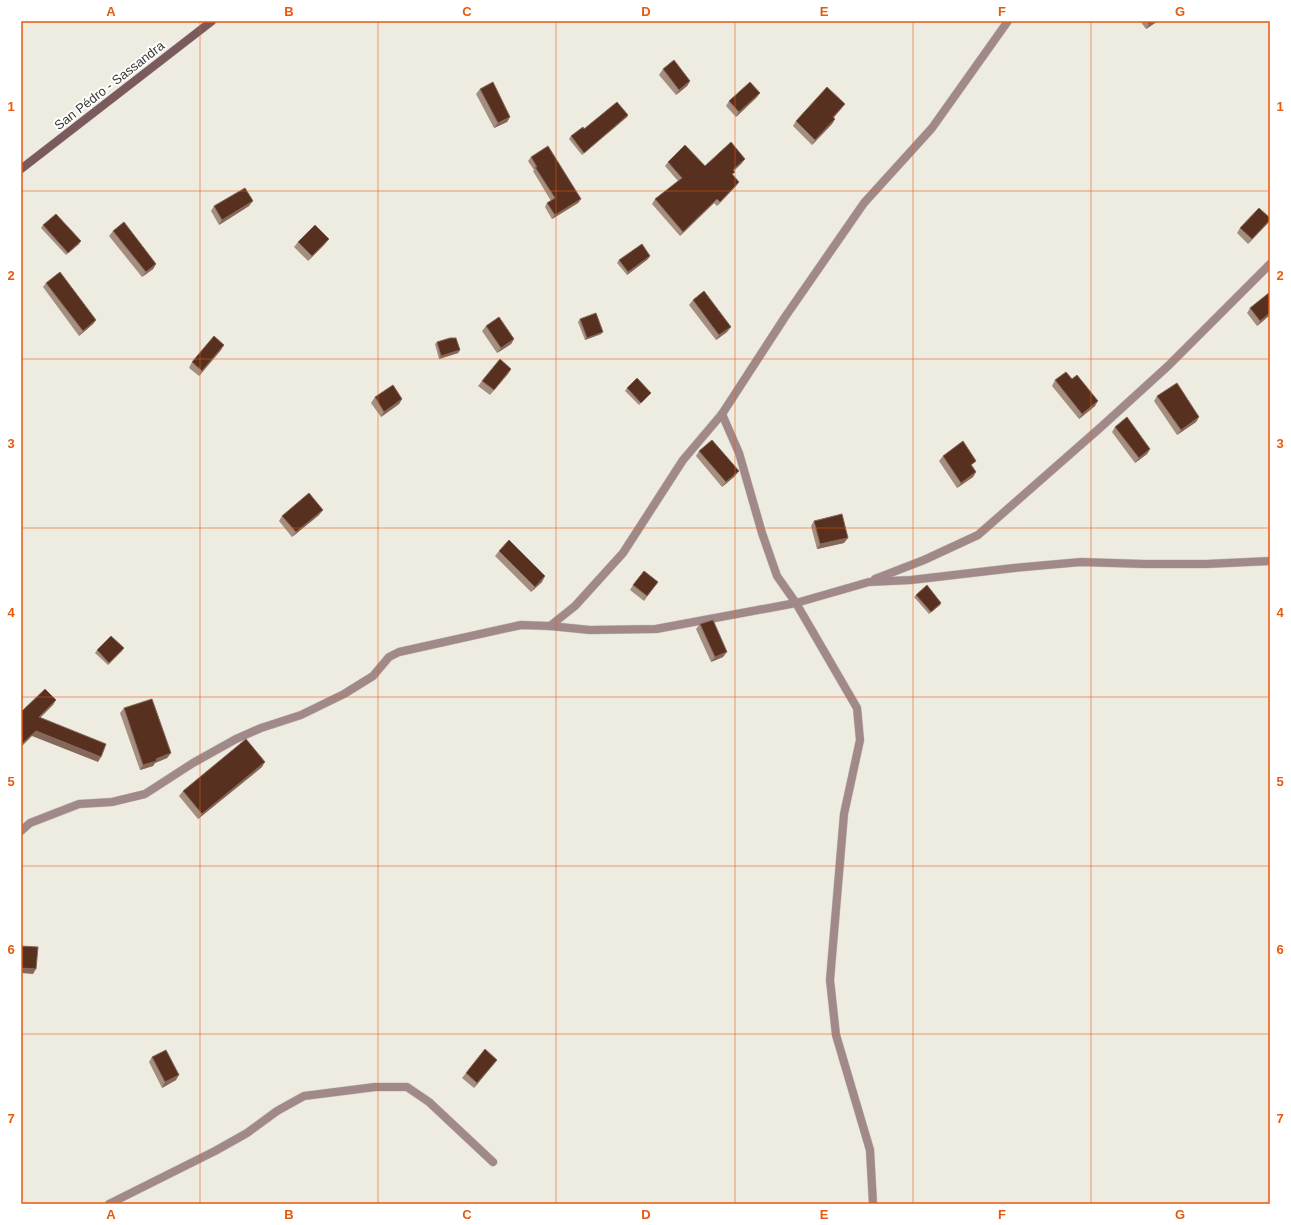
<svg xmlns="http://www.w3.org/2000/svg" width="1291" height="1225" font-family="Helvetica,sans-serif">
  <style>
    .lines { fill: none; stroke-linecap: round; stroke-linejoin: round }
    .street-casing { stroke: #cac8bf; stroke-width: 9 }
    .secondary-casing { stroke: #cac8bf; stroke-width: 9 }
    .street { stroke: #a1898a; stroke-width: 8 }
    .secondary { stroke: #7b5a5d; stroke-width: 8 }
    .wall { fill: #a38e80 }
    .shaded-wall { fill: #856859 }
    .building { fill: #58301f; stroke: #856859 }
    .grid { fill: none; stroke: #e8590c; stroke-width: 1; stroke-opacity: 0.55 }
    .labels { text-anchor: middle; stroke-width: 4; stroke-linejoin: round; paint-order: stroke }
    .street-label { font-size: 13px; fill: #3b3a36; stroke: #fff }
    .neatline { fill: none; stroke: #e8590c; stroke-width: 1.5 }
    .grid-label { font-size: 13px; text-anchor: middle; font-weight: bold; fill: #e8590c }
  </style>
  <rect width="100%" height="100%" fill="#eeebe1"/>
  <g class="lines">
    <defs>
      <g id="street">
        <path d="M 722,414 L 739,453 L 762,533 L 777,576 L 796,603 L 857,708 L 860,740 L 844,814 L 830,980 L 836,1035 L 870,1150 L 873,1204"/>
        <path d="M 875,579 L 924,560 L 978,535 L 1101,427 L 1168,366 L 1270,264"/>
        <path d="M 550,626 L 575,606 L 623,553 L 683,460 L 722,414 L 785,317 L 864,203 L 932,128 L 1008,21"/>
        <path d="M 21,831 L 30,823 L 79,804 L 112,802 L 145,794 L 193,763 L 236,739 L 261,728 L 301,715 L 344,694 L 373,676 L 389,657 L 399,652 L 521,625 L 550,626 L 590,630 L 656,629 L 796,603 L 869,582 L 911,580 L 1014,568 L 1081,562 L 1144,564 L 1206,564 L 1270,561"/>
        <path d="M 109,1204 L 215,1151 L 247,1133 L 277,1111 L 304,1096 L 375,1087 L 407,1087 L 429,1102 L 493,1162"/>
      </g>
      <path id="secondary" d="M 21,169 L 212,21"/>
    </defs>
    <use href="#street" class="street-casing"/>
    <use href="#secondary" class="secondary-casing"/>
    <use href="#street" class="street"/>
    <use href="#secondary" class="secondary"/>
  </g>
  <g class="wall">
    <path d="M 1140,21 L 1158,21 L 1146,29 Z"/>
    <path d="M 663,69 L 690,81 L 687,86 L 676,95 L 659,75 Z"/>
    <path d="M 480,89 L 510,117 L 507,122 L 494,128 L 476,94 Z"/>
    <path d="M 760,93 L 756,98 L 736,117 L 726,106 L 729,101 Z"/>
    <path d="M 841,109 L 834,117 L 835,119 L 832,124 L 812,145 L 793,126 L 796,121 Z"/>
    <path d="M 628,115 L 627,117 L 582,155 L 569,139 L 571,136 L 584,129 Z"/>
    <path d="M 531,157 L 581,199 L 578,203 L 552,219 L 545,207 L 547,203 L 551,201 L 533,171 L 534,170 L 528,161 Z"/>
    <path d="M 668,162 L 705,166 L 742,163 L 734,171 L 735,172 L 732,175 L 739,182 L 736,186 L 717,206 L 714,203 L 680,236 L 652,204 L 655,199 L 678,181 L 665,166 Z"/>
    <path d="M 214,206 L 249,206 L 219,225 L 211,211 Z"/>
    <path d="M 1270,220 L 1267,224 L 1248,244 L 1237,233 L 1240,228 Z"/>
    <path d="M 43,225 L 79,244 L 66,255 L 41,228 Z"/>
    <path d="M 113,231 L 156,264 L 153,269 L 142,277 L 109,236 Z"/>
    <path d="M 298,242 L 325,244 L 308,261 L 294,247 Z"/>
    <path d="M 648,259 L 627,275 L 617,263 L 619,260 Z"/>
    <path d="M 46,283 L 96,320 L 93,324 L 79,336 L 43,287 Z"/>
    <path d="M 693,300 L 727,332 L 716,340 L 689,305 Z"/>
    <path d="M 1250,308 L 1270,315 L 1257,326 L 1247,313 Z"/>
    <path d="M 580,319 L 601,334 L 585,340 L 578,322 Z"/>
    <path d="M 486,326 L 514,339 L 511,344 L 497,353 L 482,331 Z"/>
    <path d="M 437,342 L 460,350 L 458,353 L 439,359 L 435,344 Z"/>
    <path d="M 221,350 L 199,376 L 189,368 L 192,362 Z"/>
    <path d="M 511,369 L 490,395 L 478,386 L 482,381 Z"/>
    <path d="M 1055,380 L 1095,406 L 1079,419 L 1052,386 Z"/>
    <path d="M 627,388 L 651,393 L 639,405 L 625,391 Z"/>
    <path d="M 1157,396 L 1199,417 L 1196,422 L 1177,435 L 1154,401 Z"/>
    <path d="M 375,397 L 402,399 L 399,404 L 381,417 L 371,403 Z"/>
    <path d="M 1115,427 L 1150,449 L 1147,454 L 1135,463 L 1112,432 Z"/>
    <path d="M 699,451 L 735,476 L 722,487 L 696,456 Z"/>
    <path d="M 943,456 L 973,466 L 976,472 L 973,477 L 957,488 L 939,461 Z"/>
    <path d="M 319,515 L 292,537 L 279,521 L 282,516 Z"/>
    <path d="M 814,521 L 844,543 L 817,549 L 811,526 Z"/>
    <path d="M 499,551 L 542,582 L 531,592 L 495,556 Z"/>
    <path d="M 658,582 L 644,601 L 630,590 L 633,585 Z"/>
    <path d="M 916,595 L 941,603 L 940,605 L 929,614 L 914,597 Z"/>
    <path d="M 700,624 L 723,657 L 711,662 L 696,629 Z"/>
    <path d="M 124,648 L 108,665 L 95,653 L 97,650 Z"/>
    <path d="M 124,708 L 171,753 L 167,758 L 155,763 L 153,766 L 140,770 L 120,713 Z"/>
    <path d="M 262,767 L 198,819 L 179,796 L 183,791 Z"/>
    <path d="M 152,1057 L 176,1080 L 162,1088 L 149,1062 Z"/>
    <path d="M 493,1065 L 474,1088 L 462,1078 L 466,1073 Z"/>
  </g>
  <g class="shaded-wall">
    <path d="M 1154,21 L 1158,21 L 1146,29 L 1149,24 Z"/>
    <path d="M 690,81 L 687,86 L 676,95 L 679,90 Z"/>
    <path d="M 760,93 L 756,98 L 736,117 L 739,112 Z"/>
    <path d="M 845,104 L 841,109 L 830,122 L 833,117 Z"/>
    <path d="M 628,115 L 627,117 L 582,155 L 584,153 Z"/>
    <path d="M 510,117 L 507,122 L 494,128 L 498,123 Z"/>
    <path d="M 835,119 L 832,124 L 812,145 L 815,140 Z"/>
    <path d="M 745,159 L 742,163 L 730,174 L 733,170 Z"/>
    <path d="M 739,182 L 736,186 L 717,206 L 720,202 Z"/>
    <path d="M 581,199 L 578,203 L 552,219 L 555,215 Z"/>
    <path d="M 717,199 L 714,203 L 680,236 L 683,232 Z"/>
    <path d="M 253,201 L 249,206 L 219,225 L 222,220 Z"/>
    <path d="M 1270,220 L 1267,224 L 1248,244 L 1252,239 Z"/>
    <path d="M 329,239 L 325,244 L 308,261 L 312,256 Z"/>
    <path d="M 81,241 L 79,244 L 66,255 L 68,253 Z"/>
    <path d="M 650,256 L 648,259 L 627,275 L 628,272 Z"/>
    <path d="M 156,264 L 153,269 L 142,277 L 146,272 Z"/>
    <path d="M 1270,313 L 1270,315 L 1257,326 L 1260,321 Z"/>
    <path d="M 96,320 L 93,324 L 79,336 L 83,331 Z"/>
    <path d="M 731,327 L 727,332 L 716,340 L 719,335 Z"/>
    <path d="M 603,332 L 601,334 L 585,340 L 587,338 Z"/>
    <path d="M 514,339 L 511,344 L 497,353 L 501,348 Z"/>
    <path d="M 224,345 L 221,350 L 199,376 L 202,371 Z"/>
    <path d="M 460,350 L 458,353 L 439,359 L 441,356 Z"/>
    <path d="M 511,369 L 508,374 L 490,395 L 494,390 Z"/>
    <path d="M 402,399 L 399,404 L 381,417 L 384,412 Z"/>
    <path d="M 1098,401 L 1095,406 L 1079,419 L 1082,414 Z"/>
    <path d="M 1199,417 L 1196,422 L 1177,435 L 1181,430 Z"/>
    <path d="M 1150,449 L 1147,454 L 1135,463 L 1139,458 Z"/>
    <path d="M 739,471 L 735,476 L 722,487 L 726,482 Z"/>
    <path d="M 976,472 L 973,477 L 957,488 L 961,483 Z"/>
    <path d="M 323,510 L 319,515 L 292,537 L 296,532 Z"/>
    <path d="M 848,538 L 844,543 L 817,549 L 820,544 Z"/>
    <path d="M 545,576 L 542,582 L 531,592 L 535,587 Z"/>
    <path d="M 941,603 L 940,605 L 929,614 L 931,612 Z"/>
    <path d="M 124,648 L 122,651 L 108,665 L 109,663 Z"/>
    <path d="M 727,652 L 723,657 L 711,662 L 715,657 Z"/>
    <path d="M 56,700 L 53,705 L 36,722 L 39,717 Z"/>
    <path d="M 36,731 L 101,757 L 98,762 L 32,736 L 21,747 L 21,745 Z"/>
    <path d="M 171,753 L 167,758 L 155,763 L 153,766 L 140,770 L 143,765 L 156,759 Z"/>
    <path d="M 265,762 L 262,767 L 198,819 L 202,814 Z"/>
    <path d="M 21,968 L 36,969 L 33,974 L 21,973 Z"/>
    <path d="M 497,1060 L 493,1065 L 474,1088 L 477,1083 Z"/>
    <path d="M 179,1075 L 176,1080 L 162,1088 L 165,1082 Z"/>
  </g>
  <g class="building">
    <path d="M 1147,21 L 1154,21 L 1149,24 Z"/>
    <path d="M 674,60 L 690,81 L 679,90 L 663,69 Z"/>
    <path d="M 493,82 L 510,117 L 498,123 L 480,89 Z"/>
    <path d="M 750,82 L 760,93 L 739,112 L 729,101 Z"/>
    <path d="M 827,87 L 845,104 L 833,117 L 835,119 L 815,140 L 796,121 Z"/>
    <path d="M 617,102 L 628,115 L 584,153 L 571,136 L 583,127 L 584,129 Z"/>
    <path d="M 731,142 L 745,159 L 733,170 L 735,172 L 732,174 L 739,182 L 720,202 L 717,199 L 683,232 L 655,199 L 682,178 L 668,162 L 685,145 L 705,166 Z"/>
    <path d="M 548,146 L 581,199 L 555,215 L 547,203 L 555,198 L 535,167 L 537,167 L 531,157 Z"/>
    <path d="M 245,188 L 253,201 L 222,220 L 214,206 Z"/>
    <path d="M 1259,208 L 1270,218 L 1270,220 L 1252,239 L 1240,228 Z"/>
    <path d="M 56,214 L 81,241 L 68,253 L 43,225 Z"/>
    <path d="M 124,222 L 156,264 L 146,272 L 113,231 Z"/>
    <path d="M 315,225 L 329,239 L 312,256 L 298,242 Z"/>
    <path d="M 642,244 L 650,256 L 628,272 L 619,260 Z"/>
    <path d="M 60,272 L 96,320 L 83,331 L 46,283 Z"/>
    <path d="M 704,291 L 731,327 L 719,335 L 693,300 Z"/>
    <path d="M 1270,292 L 1270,313 L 1260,321 L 1250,308 Z"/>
    <path d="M 596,313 L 603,332 L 587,338 L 580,319 Z"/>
    <path d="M 499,317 L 514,339 L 501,348 L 486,326 Z"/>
    <path d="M 214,336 L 224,345 L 202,371 L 192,362 Z"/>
    <path d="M 450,338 L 456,338 L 460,350 L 441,356 L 437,342 Z"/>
    <path d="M 500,359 L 511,369 L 494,390 L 482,381 Z"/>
    <path d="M 1066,372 L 1072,379 L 1077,375 L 1098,401 L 1082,414 L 1055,380 Z"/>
    <path d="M 637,378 L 651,393 L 641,403 L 627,388 Z"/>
    <path d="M 1177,383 L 1199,417 L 1181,430 L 1157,396 Z"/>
    <path d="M 393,385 L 402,399 L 384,412 L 375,397 Z"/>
    <path d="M 1127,417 L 1150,449 L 1139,458 L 1115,427 Z"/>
    <path d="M 712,440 L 739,471 L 726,482 L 699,451 Z"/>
    <path d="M 963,441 L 976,461 L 971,465 L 976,472 L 961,483 L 943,456 Z"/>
    <path d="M 309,493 L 323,510 L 296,532 L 282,516 Z"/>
    <path d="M 842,514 L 848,538 L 820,544 L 814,521 Z"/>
    <path d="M 509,540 L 545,576 L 535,587 L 499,551 Z"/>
    <path d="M 644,571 L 658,582 L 647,596 L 633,585 Z"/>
    <path d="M 927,585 L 941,603 L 931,612 L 916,595 Z"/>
    <path d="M 713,620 L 727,652 L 715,657 L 700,624 Z"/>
    <path d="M 111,636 L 124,648 L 109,663 L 97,650 Z"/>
    <path d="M 45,689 L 56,700 L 39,717 L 106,744 L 101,757 L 36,731 L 21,745 L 21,712 Z"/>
    <path d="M 152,699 L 171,753 L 156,759 L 157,761 L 143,765 L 124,708 Z"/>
    <path d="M 246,739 L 265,762 L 202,814 L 183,791 Z"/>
    <path d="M 21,946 L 38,947 L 36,969 L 21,968 Z"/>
    <path d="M 485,1049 L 497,1060 L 477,1083 L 466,1073 Z"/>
    <path d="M 166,1050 L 179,1075 L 165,1082 L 152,1057 Z"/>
  </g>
  <path class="grid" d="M 200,21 L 200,1204M 378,21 L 378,1204M 556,21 L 556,1204M 735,21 L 735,1204M 913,21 L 913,1204M 1091,21 L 1091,1204M 21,191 L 1270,191M 21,359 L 1270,359M 21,528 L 1270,528M 21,697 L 1270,697M 21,866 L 1270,866M 21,1034 L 1270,1034"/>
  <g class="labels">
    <g class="street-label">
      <text transform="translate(109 85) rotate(-38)" y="5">San Pédro - Sassandra</text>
    </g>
  </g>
  <rect width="1291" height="1225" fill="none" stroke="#ffffff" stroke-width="44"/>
  <rect x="22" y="22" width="1247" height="1181" class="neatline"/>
  <g class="grid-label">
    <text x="111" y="16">A</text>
    <text x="289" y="16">B</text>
    <text x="467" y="16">C</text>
    <text x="646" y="16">D</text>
    <text x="824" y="16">E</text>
    <text x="1002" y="16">F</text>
    <text x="1180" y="16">G</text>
    <text x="11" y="111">1</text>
    <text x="1280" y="111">1</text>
    <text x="11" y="280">2</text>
    <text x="1280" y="280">2</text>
    <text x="11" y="448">3</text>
    <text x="1280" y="448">3</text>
    <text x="11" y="617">4</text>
    <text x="1280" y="617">4</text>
    <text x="11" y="786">5</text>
    <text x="1280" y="786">5</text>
    <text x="11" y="954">6</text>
    <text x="1280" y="954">6</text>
    <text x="11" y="1123">7</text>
    <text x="1280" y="1123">7</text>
    <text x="111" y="1219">A</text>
    <text x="289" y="1219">B</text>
    <text x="467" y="1219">C</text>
    <text x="646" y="1219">D</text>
    <text x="824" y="1219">E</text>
    <text x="1002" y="1219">F</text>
    <text x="1180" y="1219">G</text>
  </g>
</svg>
